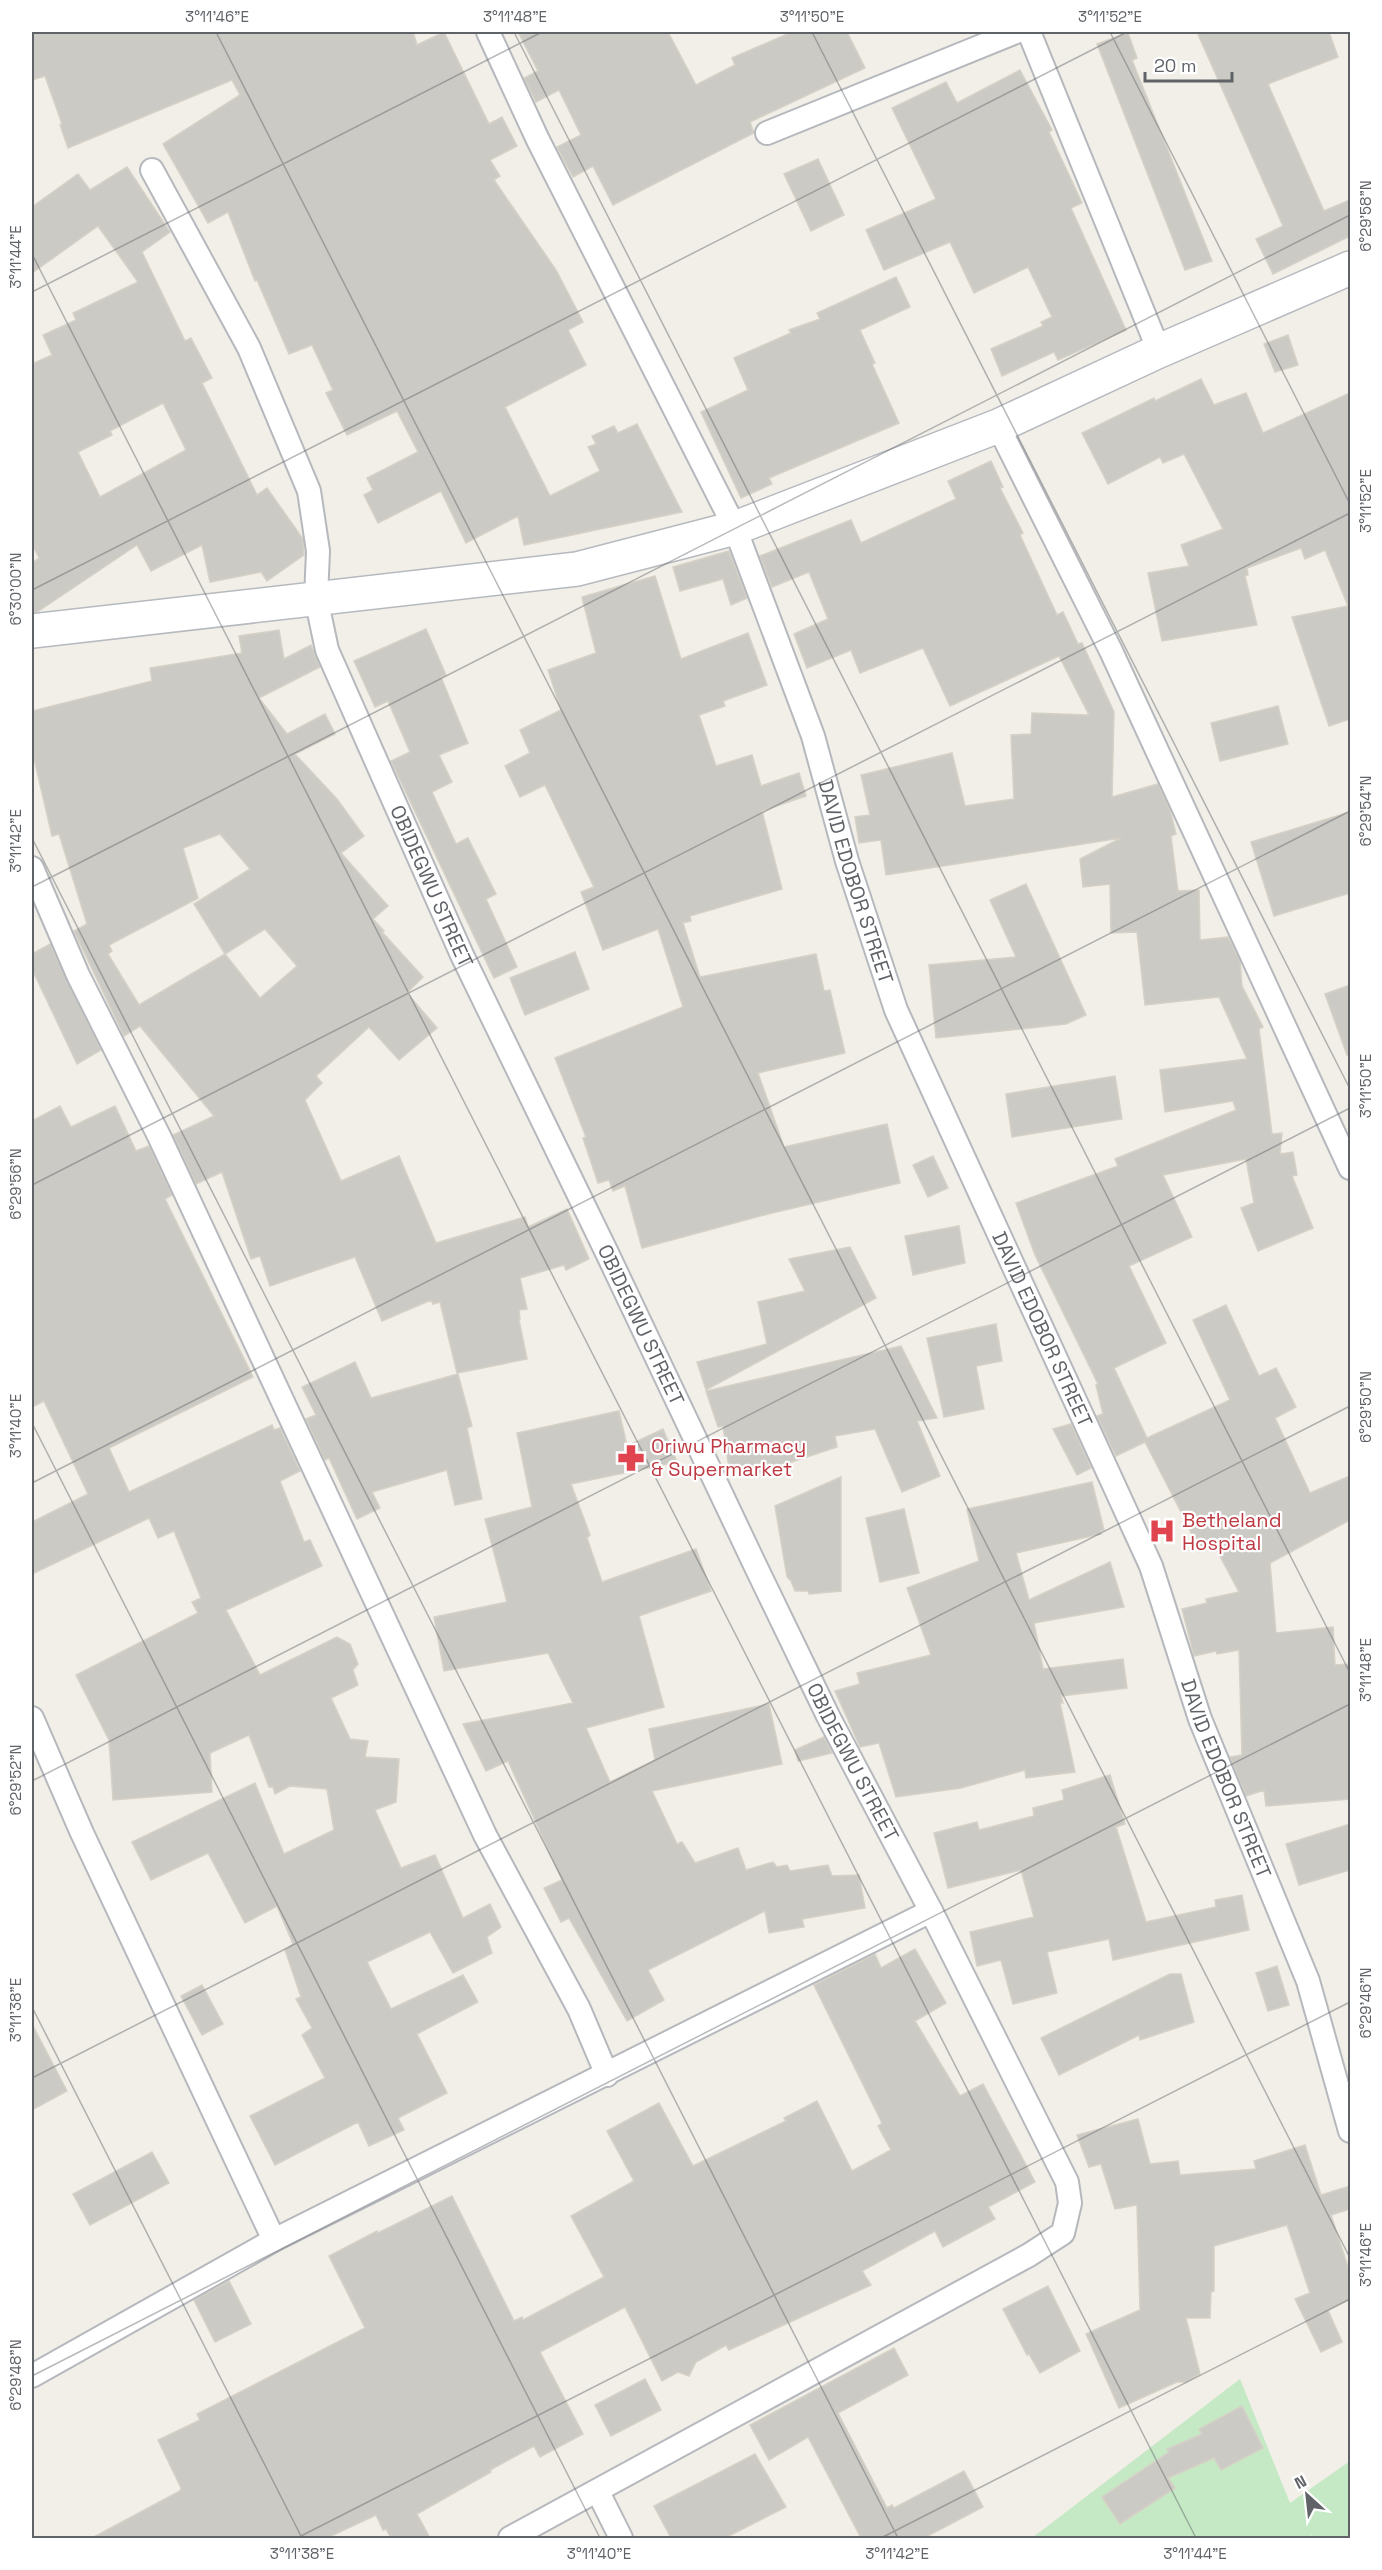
<svg xmlns="http://www.w3.org/2000/svg" width="1382" height="2570" font-family="'Space Grotesk',sans-serif">
  <style>
    .green { fill: #c5e8c5 }
    .building { fill: #cccac5; stroke: #d6d1c6; stroke-width: 1.5; fill-rule: evenodd }
    .lines { fill: none; stroke-linecap: round; stroke-linejoin: round }
    .street-casing { stroke: #b5b8bc; stroke-width: 26 }
    .secondary-casing { stroke: #b6babf; stroke-width: 36 }
    .street { stroke: #fff; stroke-width: 22 }
    .secondary { stroke: #fff; stroke-width: 33 }
    .ticks { fill: none; stroke: #5f6368; stroke-width: 1.5; stroke-opacity: 0.45 }
    .labels { text-anchor: middle; stroke-width: 4.5; stroke-linejoin: round; paint-order: stroke }
    .street-label { font-size: 20px; fill: #5f6368; stroke: #fff }
    .health-label { font-size: 20px; fill: #be3a42; stroke: #fff; text-anchor: start }
    .neatline { fill: none; stroke: #5f6368; stroke-width: 2 }
    .ticks-label { font-size: 15px; text-anchor: middle; fill: #5f6368 }
  </style>
  <rect width="100%" height="100%" fill="#f1efe8"/>
  <path class="green" d="M 1240,2379 L 1290,2503 L 1350,2461 L 1350,2538 L 1316,2538 L 1312,2535 L 1306,2538 L 1032,2538 Z"/>
  <g class="building">
    <path d="M 32,32 L 413,32 L 417,45 L 444,32 L 489,124 L 502,117 L 517,146 L 490,160 L 500,176 L 494,180 L 556,270 L 583,322 L 568,330 L 586,365 L 505,407 L 550,496 L 600,471 L 588,447 L 596,444 L 592,436 L 614,426 L 618,433 L 637,424 L 682,512 L 524,545 L 518,516 L 466,543 L 441,491 L 378,523 L 364,495 L 373,490 L 367,478 L 418,452 L 397,411 L 347,435 L 326,393 L 333,390 L 312,345 L 289,354 L 257,280 L 255,281 L 228,212 L 208,223 L 163,144 L 240,95 L 232,80 L 68,148 L 60,125 L 62,124 L 45,76 L 32,80 Z"/>
    <path d="M 518,32 L 668,32 L 696,85 L 735,65 L 732,58 L 792,32 L 847,32 L 865,68 L 750,122 L 754,133 L 613,205 L 593,166 L 573,177 L 557,147 L 581,135 L 559,90 L 536,102 L 524,78 L 538,71 Z"/>
    <path d="M 1197,32 L 1329,32 L 1338,57 L 1268,84 L 1324,211 L 1350,200 L 1350,236 L 1273,274 L 1256,239 L 1283,226 Z"/>
    <path d="M 1128,33 L 1137,58 L 1132,60 L 1212,261 L 1185,270 L 1097,44 Z"/>
    <path d="M 1020,70 L 1052,130 L 1049,132 L 1082,203 L 1071,208 L 1126,330 L 1058,360 L 1054,352 L 1002,376 L 991,349 L 1043,326 L 1041,322 L 1052,317 L 1028,267 L 974,293 L 950,242 L 884,270 L 866,230 L 936,199 L 892,108 L 946,82 L 957,103 Z"/>
    <path d="M 818,159 L 844,215 L 811,231 L 784,174 Z"/>
    <path d="M 127,167 L 170,232 L 142,252 L 185,341 L 191,338 L 212,378 L 202,383 L 257,495 L 267,488 L 303,539 L 304,555 L 267,581 L 261,572 L 210,582 L 202,545 L 151,571 L 137,545 L 37,612 L 32,612 L 32,563 L 39,558 L 32,544 L 32,364 L 52,355 L 43,335 L 76,320 L 73,313 L 138,282 L 98,226 L 32,273 L 32,207 L 78,174 L 90,190 ZM 163,403 L 186,450 L 100,497 L 78,452 L 112,435 L 110,431 Z"/>
    <path d="M 896,277 L 910,307 L 860,330 L 875,363 L 872,364 L 899,423 L 769,478 L 772,484 L 741,498 L 701,412 L 748,390 L 734,358 L 791,333 L 789,330 L 820,319 L 817,313 Z"/>
    <path d="M 1288,335 L 1298,365 L 1275,372 L 1264,344 Z"/>
    <path d="M 1201,379 L 1214,405 L 1246,393 L 1263,433 L 1350,393 L 1350,719 L 1329,726 L 1292,617 L 1348,606 L 1325,550 L 1305,559 L 1301,548 L 1247,568 L 1248,575 L 1245,576 L 1257,625 L 1162,641 L 1148,573 L 1189,566 L 1181,545 L 1223,529 L 1184,454 L 1163,463 L 1160,457 L 1108,484 L 1082,433 L 1154,398 L 1155,401 Z"/>
    <path d="M 991,461 L 1003,487 L 1000,488 L 1023,533 L 1020,535 L 1057,615 L 1063,612 L 1078,644 L 1082,643 L 1114,712 L 1112,797 L 1158,784 L 1170,810 L 1176,834 L 1171,836 L 1178,891 L 1199,890 L 1200,940 L 1228,937 L 1240,961 L 1242,986 L 1263,1027 L 1259,1029 L 1272,1134 L 1282,1133 L 1280,1154 L 1293,1152 L 1297,1175 L 1292,1176 L 1313,1228 L 1258,1251 L 1241,1208 L 1254,1203 L 1246,1159 L 1163,1175 L 1192,1237 L 1129,1266 L 1166,1343 L 1114,1368 L 1147,1438 L 1230,1400 L 1193,1320 L 1226,1305 L 1259,1376 L 1276,1368 L 1296,1407 L 1275,1418 L 1310,1493 L 1350,1476 L 1350,1520 L 1270,1563 L 1276,1633 L 1333,1627 L 1335,1665 L 1350,1664 L 1350,1799 L 1266,1806 L 1264,1790 L 1246,1796 L 1230,1757 L 1242,1755 L 1239,1650 L 1217,1654 L 1216,1651 L 1194,1656 L 1182,1609 L 1207,1603 L 1206,1599 L 1239,1592 L 1214,1545 L 1200,1552 L 1188,1526 L 1190,1525 L 1187,1515 L 1183,1516 L 1145,1442 L 1116,1456 L 1097,1416 L 1103,1414 L 1096,1385 L 1098,1384 L 1035,1255 L 1016,1203 L 1118,1166 L 1115,1159 L 1236,1110 L 1233,1101 L 1165,1112 L 1160,1070 L 1247,1059 L 1219,997 L 1145,1005 L 1137,932 L 1111,933 L 1110,884 L 1083,887 L 1080,859 L 1121,838 L 886,875 L 881,840 L 859,843 L 855,817 L 870,815 L 861,775 L 952,753 L 965,806 L 1014,799 L 1011,735 L 1031,734 L 1032,713 L 1089,715 L 1059,656 L 950,706 L 923,648 L 860,673 L 851,650 L 807,668 L 794,634 L 828,619 L 809,572 L 772,587 L 760,556 L 851,520 L 861,543 L 956,499 L 948,481 Z"/>
    <path d="M 729,551 L 747,598 L 731,605 L 723,579 L 680,591 L 673,567 Z"/>
    <path d="M 655,576 L 681,659 L 748,633 L 767,685 L 723,701 L 725,706 L 699,715 L 716,766 L 752,755 L 761,786 L 799,773 L 806,796 L 762,811 L 782,889 L 690,916 L 691,921 L 683,923 L 700,977 L 816,954 L 824,991 L 830,990 L 845,1053 L 758,1073 L 784,1147 L 887,1124 L 900,1183 L 768,1214 L 642,1248 L 625,1186 L 613,1191 L 609,1180 L 598,1183 L 583,1138 L 586,1137 L 555,1058 L 683,1007 L 658,929 L 603,950 L 581,892 L 594,887 L 545,785 L 520,797 L 505,766 L 530,753 L 520,730 L 561,710 L 548,670 L 596,653 L 582,597 Z"/>
    <path d="M 426,629 L 446,675 L 441,677 L 468,743 L 439,755 L 452,782 L 432,792 L 456,844 L 468,838 L 496,894 L 486,899 L 517,967 L 494,978 L 391,761 L 410,752 L 388,701 L 375,707 L 354,661 Z"/>
    <path d="M 279,630 L 284,659 L 311,645 L 320,667 L 259,698 L 287,734 L 325,714 L 335,734 L 295,754 L 337,799 L 364,836 L 341,853 L 388,906 L 373,919 L 384,931 L 382,932 L 423,977 L 407,993 L 437,1028 L 399,1060 L 369,1027 L 316,1076 L 322,1083 L 305,1100 L 341,1181 L 399,1156 L 436,1243 L 525,1217 L 528,1227 L 567,1209 L 589,1259 L 566,1270 L 564,1265 L 520,1278 L 527,1309 L 519,1310 L 520,1319 L 519,1320 L 527,1359 L 457,1373 L 440,1302 L 433,1304 L 431,1300 L 382,1321 L 355,1257 L 270,1286 L 260,1256 L 251,1259 L 222,1172 L 196,1184 L 173,1135 L 214,1116 L 140,1026 L 124,1036 L 74,931 L 87,924 L 59,834 L 52,836 L 32,750 L 32,711 L 152,681 L 150,668 L 242,653 L 239,636 ZM 220,834 L 250,869 L 194,904 L 225,954 L 265,929 L 297,966 L 260,998 L 225,954 L 139,1005 L 108,954 L 112,951 L 109,945 L 198,898 L 183,848 Z"/>
    <path d="M 1278,706 L 1288,744 L 1220,761 L 1211,723 Z"/>
    <path d="M 1350,812 L 1350,893 L 1274,916 L 1251,842 Z"/>
    <path d="M 1026,884 L 1086,1015 L 1066,1024 L 936,1038 L 929,965 L 1016,957 L 990,900 Z"/>
    <path d="M 50,944 L 101,1050 L 77,1064 L 32,969 L 32,954 Z"/>
    <path d="M 575,952 L 589,989 L 525,1015 L 510,978 Z"/>
    <path d="M 1350,985 L 1350,1055 L 1347,1055 L 1325,994 Z"/>
    <path d="M 1115,1076 L 1122,1119 L 1012,1137 L 1006,1094 Z"/>
    <path d="M 60,1106 L 71,1127 L 115,1106 L 136,1151 L 149,1146 L 172,1195 L 165,1199 L 253,1377 L 109,1448 L 129,1492 L 272,1425 L 274,1430 L 280,1428 L 300,1471 L 280,1481 L 304,1542 L 310,1540 L 322,1566 L 226,1610 L 260,1675 L 337,1637 L 350,1644 L 358,1664 L 353,1670 L 358,1685 L 331,1698 L 350,1739 L 368,1741 L 365,1757 L 399,1759 L 396,1802 L 375,1810 L 401,1868 L 435,1855 L 463,1918 L 490,1904 L 501,1927 L 487,1937 L 492,1953 L 453,1973 L 430,1932 L 367,1962 L 391,2009 L 463,1975 L 478,2002 L 417,2034 L 447,2093 L 398,2118 L 404,2130 L 369,2146 L 358,2122 L 275,2165 L 250,2116 L 325,2078 L 302,2035 L 312,2028 L 296,1999 L 301,1997 L 285,1950 L 293,1944 L 277,1906 L 245,1923 L 208,1853 L 151,1880 L 132,1842 L 255,1783 L 284,1854 L 334,1830 L 327,1789 L 290,1786 L 275,1794 L 273,1787 L 269,1787 L 249,1735 L 210,1753 L 212,1792 L 113,1800 L 109,1740 L 76,1675 L 198,1613 L 192,1602 L 201,1598 L 174,1531 L 158,1538 L 149,1518 L 32,1574 L 32,1522 L 88,1494 L 44,1401 L 32,1407 L 32,1121 Z"/>
    <path d="M 933,1156 L 948,1188 L 928,1197 L 913,1165 Z"/>
    <path d="M 959,1226 L 965,1263 L 913,1275 L 905,1236 Z"/>
    <path d="M 850,1247 L 876,1298 L 706,1390 L 697,1362 L 767,1344 L 758,1302 L 805,1291 L 789,1259 Z"/>
    <path d="M 996,1324 L 1002,1361 L 976,1366 L 984,1409 L 944,1417 L 927,1338 Z"/>
    <path d="M 901,1346 L 937,1418 L 917,1421 L 940,1476 L 902,1492 L 875,1429 L 835,1436 L 837,1447 L 752,1475 L 751,1473 L 730,1476 L 723,1426 L 718,1427 L 706,1391 Z"/>
    <path d="M 355,1362 L 371,1398 L 458,1374 L 472,1426 L 467,1428 L 482,1499 L 455,1505 L 447,1470 L 372,1492 L 380,1508 L 357,1519 L 329,1458 L 325,1460 L 306,1419 L 316,1415 L 302,1387 Z"/>
    <path d="M 619,1411 L 627,1446 L 663,1429 L 677,1462 L 571,1484 L 590,1535 L 587,1538 L 602,1582 L 696,1549 L 711,1591 L 639,1616 L 664,1707 L 586,1728 L 610,1782 L 655,1760 L 649,1729 L 769,1704 L 782,1764 L 652,1791 L 677,1844 L 682,1842 L 695,1863 L 738,1848 L 746,1870 L 773,1862 L 777,1867 L 787,1865 L 790,1871 L 828,1865 L 832,1876 L 859,1875 L 865,1908 L 802,1919 L 804,1927 L 769,1933 L 765,1911 L 648,1970 L 664,2000 L 627,2021 L 569,1918 L 561,1922 L 544,1888 L 562,1880 L 508,1761 L 486,1771 L 463,1724 L 573,1703 L 548,1653 L 444,1671 L 434,1617 L 507,1602 L 485,1519 L 532,1507 L 517,1433 Z"/>
    <path d="M 1071,1424 L 1091,1468 L 1077,1475 L 1053,1429 Z"/>
    <path d="M 841,1477 L 841,1591 L 809,1594 L 808,1591 L 795,1591 L 791,1581 L 787,1577 L 775,1506 Z"/>
    <path d="M 1092,1482 L 1104,1530 L 1100,1531 L 1101,1534 L 1016,1553 L 1029,1600 L 1110,1562 L 1124,1607 L 1034,1623 L 1043,1669 L 1123,1659 L 1127,1688 L 1061,1696 L 1063,1703 L 1060,1703 L 1075,1772 L 1026,1778 L 1025,1770 L 961,1788 L 896,1797 L 879,1743 L 860,1747 L 835,1691 L 860,1684 L 857,1673 L 931,1655 L 907,1588 L 979,1561 L 967,1509 Z"/>
    <path d="M 904,1509 L 919,1573 L 880,1582 L 866,1518 Z"/>
    <path d="M 824,1737 L 832,1753 L 798,1761 L 795,1750 Z"/>
    <path d="M 1110,1775 L 1125,1824 L 1116,1827 L 1146,1922 L 1216,1907 L 1215,1900 L 1242,1895 L 1249,1930 L 1113,1960 L 1109,1939 L 1047,1952 L 1057,1993 L 1013,2004 L 1001,1960 L 977,1966 L 970,1932 L 1034,1917 L 1021,1870 L 948,1888 L 934,1833 L 977,1822 L 979,1830 L 1034,1816 L 1033,1808 L 1064,1800 L 1062,1790 Z"/>
    <path d="M 1350,1824 L 1350,1870 L 1299,1885 L 1286,1844 Z"/>
    <path d="M 915,1949 L 946,2003 L 915,2021 L 960,2096 L 983,2084 L 1035,2182 L 988,2207 L 995,2219 L 943,2247 L 935,2231 L 862,2271 L 871,2285 L 729,2350 L 726,2345 L 696,2362 L 689,2376 L 678,2372 L 662,2381 L 625,2307 L 540,2352 L 583,2434 L 540,2457 L 534,2446 L 490,2470 L 491,2472 L 417,2514 L 430,2538 L 391,2538 L 386,2529 L 383,2530 L 376,2515 L 327,2538 L 92,2538 L 180,2491 L 181,2488 L 158,2440 L 200,2420 L 197,2414 L 365,2328 L 329,2256 L 377,2231 L 378,2233 L 452,2196 L 514,2321 L 522,2317 L 523,2320 L 604,2277 L 571,2216 L 634,2181 L 607,2131 L 659,2103 L 693,2166 L 786,2121 L 784,2118 L 817,2101 L 852,2171 L 891,2150 L 878,2126 L 882,2123 L 814,1985 L 875,1954 L 881,1968 Z"/>
    <path d="M 1277,1966 L 1289,2005 L 1268,2011 L 1256,1973 Z"/>
    <path d="M 1170,1974 L 1181,1974 L 1194,2022 L 1140,2040 L 1139,2035 L 1059,2075 L 1041,2038 Z"/>
    <path d="M 202,1985 L 223,2024 L 202,2035 L 181,1996 Z"/>
    <path d="M 32,2024 L 67,2091 L 32,2110 Z"/>
    <path d="M 1138,2119 L 1150,2164 L 1178,2161 L 1180,2175 L 1256,2169 L 1254,2161 L 1305,2145 L 1321,2195 L 1350,2186 L 1350,2209 L 1331,2215 L 1350,2273 L 1350,2299 L 1328,2310 L 1342,2342 L 1321,2352 L 1295,2299 L 1310,2293 L 1287,2225 L 1214,2246 L 1214,2291 L 1211,2292 L 1210,2318 L 1186,2318 L 1200,2374 L 1186,2382 L 1177,2382 L 1119,2408 L 1086,2334 L 1140,2310 L 1137,2205 L 1115,2209 L 1101,2164 L 1089,2167 L 1077,2135 Z"/>
    <path d="M 152,2152 L 169,2183 L 90,2225 L 73,2194 Z"/>
    <path d="M 229,2281 L 251,2324 L 215,2342 L 194,2300 Z"/>
    <path d="M 1048,2286 L 1080,2351 L 1040,2373 L 1029,2354 L 1027,2355 L 1003,2309 Z"/>
    <path d="M 894,2348 L 908,2375 L 838,2413 L 887,2508 L 892,2505 L 894,2508 L 964,2471 L 983,2507 L 924,2538 L 861,2538 L 808,2437 L 769,2460 L 750,2425 Z"/>
    <path d="M 645,2379 L 661,2410 L 611,2436 L 595,2405 Z"/>
    <path d="M 1242,2406 L 1263,2448 L 1221,2470 L 1214,2458 L 1168,2478 L 1175,2488 L 1120,2524 L 1102,2497 L 1169,2452 L 1167,2449 L 1202,2434 L 1199,2429 Z"/>
    <path d="M 755,2454 L 786,2507 L 725,2538 L 671,2538 L 654,2506 Z"/>
  </g>
  <g class="lines">
    <defs>
      <g id="street">
        <path id="s1" d="M 488,32 L 538,140 L 735,528 L 813,736 L 847,861 L 896,1010 L 1151,1566 L 1200,1719 L 1308,1981 L 1350,2131"/>
        <path d="M 1029,32 L 1159,351"/>
        <path d="M 767,133 L 1016,32"/>
        <path id="s2" d="M 152,170 L 249,348 L 309,491 L 318,551 L 316,598 L 327,650 L 462,955 L 608,1255 L 755,1565 L 828,1716 L 931,1911 L 1067,2182 L 1070,2203 L 1063,2233 L 1029,2255 L 510,2538"/>
        <path d="M 998,426 L 1111,651 L 1350,1168"/>
        <path d="M 32,868 L 78,975 L 159,1136 L 485,1835 L 579,2009 L 607,2075"/>
        <path d="M 32,1718 L 82,1833 L 274,2240"/>
        <path d="M 32,2376 L 274,2240 L 931,1911"/>
        <path d="M 598,2492 L 621,2538"/>
      </g>
      <path id="secondary" d="M 32,631 L 577,569 L 735,528 L 998,426 L 1159,351 L 1350,268"/>
    </defs>
    <use href="#street" class="street-casing"/>
    <use href="#secondary" class="secondary-casing"/>
    <use href="#street" class="street"/>
    <use href="#secondary" class="secondary"/>
  </g>
  <path class="ticks" d="M 216,32 L 1350,2258M 514,32 L 1350,1673M 812,32 L 1350,1089M 1110,32 L 1350,504M 32,254 L 1196,2538M 32,292 L 542,32M 32,590 L 1127,32M 32,838 L 898,2538M 32,887 L 1350,215M 32,1185 L 1350,513M 32,1423 L 600,2538M 32,1483 L 1350,811M 32,1781 L 1350,1108M 32,2007 L 302,2538M 32,2078 L 1350,1406M 32,2376 L 1350,1704M 297,2538 L 1350,2002M 881,2538 L 1350,2299"/>
  <defs>
    <symbol id="pharmacy-bare" viewBox="-9 -9 18 18"><path d="M-2-6h4v4h4v4h-4v4h-4v-4h-4v-4h4Z" fill="#e0444e" stroke="#fff" stroke-width="2.5" paint-order="stroke"/></symbol>
    <symbol id="hospital-bare" viewBox="-9 -9 18 18"><path d="M-5-5h3v3.5h4V-5h3V5h-3V1.5h-4V5h-3Z" fill="#e0444e" stroke="#fff" stroke-width="2.5" paint-order="stroke"/></symbol>
  </defs>
  <g fill-rule="evenodd">
    <use href="#pharmacy-bare" x="612" y="1439" width="38" height="38"/>
    <use href="#hospital-bare" x="1143" y="1512" width="38" height="38"/>
  </g>
  <g class="labels">
    <g class="street-label">
      <text dy="7" stroke="none"><textPath href="#s1" startOffset="928">DAVID EDOBOR STREET</textPath></text>
      <text dy="7" stroke="none"><textPath href="#s2" startOffset="777">OBIDEGWU STREET</textPath></text>
      <text dy="7" stroke="none"><textPath href="#s2" startOffset="1263">OBIDEGWU STREET</textPath></text>
      <text dy="7" stroke="none"><textPath href="#s1" startOffset="1414">DAVID EDOBOR STREET</textPath></text>
      <text dy="7" stroke="none"><textPath href="#s2" startOffset="1749">OBIDEGWU STREET</textPath></text>
      <text dy="7" stroke="none"><textPath href="#s1" startOffset="1900">DAVID EDOBOR STREET</textPath></text>
    </g>
    <g class="health-label">
      <text x="651" y="1453">Oriwu Pharmacy<tspan x="651" dy="23">&amp; Supermarket</tspan></text>
      <text x="1182" y="1527">Betheland<tspan x="1182" dy="23">Hospital</tspan></text>
    </g>
  </g>
  <rect width="1382" height="2570" fill="none" stroke="#ffffff" stroke-width="66"/>
  <g transform="translate(1307 2495) rotate(333)" stroke="#ffffff" stroke-width="4.5" paint-order="stroke">
  <path d="M0-4.5L10 22L0 15L-10 22Z" fill="#5f6368"/>
  <text y="-9" font-size="16" font-weight="bold" text-anchor="middle" fill="#5f6368">N</text>
  </g>
  <path d="M1145 72v9h87v-9" fill="none" stroke="#5f6368" stroke-width="3"/>
  <text x="1154" y="72" font-size="18" fill="#5f6368" stroke="#ffffff" stroke-width="4.5" paint-order="stroke">20 m</text>
  <rect x="33" y="33" width="1316" height="2504" class="neatline"/>
  <g class="ticks-label">
    <text x="217" y="22">3°11'46"E</text>
    <text x="515" y="22">3°11'48"E</text>
    <text x="812" y="22">3°11'50"E</text>
    <text x="1110" y="22">3°11'52"E</text>
    <text transform="translate(1366 216) rotate(-90)" y="5">6°29'58"N</text>
    <text transform="translate(16 257) rotate(-90)" y="5">3°11'44"E</text>
    <text transform="translate(1366 501) rotate(-90)" y="5">3°11'52"E</text>
    <text transform="translate(16 589) rotate(-90)" y="5">6°30'00"N</text>
    <text transform="translate(1366 811) rotate(-90)" y="5">6°29'54"N</text>
    <text transform="translate(16 841) rotate(-90)" y="5">3°11'42"E</text>
    <text transform="translate(1366 1086) rotate(-90)" y="5">3°11'50"E</text>
    <text transform="translate(16 1184) rotate(-90)" y="5">6°29'56"N</text>
    <text transform="translate(1366 1407) rotate(-90)" y="5">6°29'50"N</text>
    <text transform="translate(16 1426) rotate(-90)" y="5">3°11'40"E</text>
    <text transform="translate(1366 1670) rotate(-90)" y="5">3°11'48"E</text>
    <text transform="translate(16 1780) rotate(-90)" y="5">6°29'52"N</text>
    <text transform="translate(1366 2003) rotate(-90)" y="5">6°29'46"N</text>
    <text transform="translate(16 2010) rotate(-90)" y="5">3°11'38"E</text>
    <text transform="translate(1366 2255) rotate(-90)" y="5">3°11'46"E</text>
    <text transform="translate(16 2375) rotate(-90)" y="5">6°29'48"N</text>
    <text x="302" y="2559">3°11'38"E</text>
    <text x="599" y="2559">3°11'40"E</text>
    <text x="897" y="2559">3°11'42"E</text>
    <text x="1195" y="2559">3°11'44"E</text>
  </g>
</svg>
